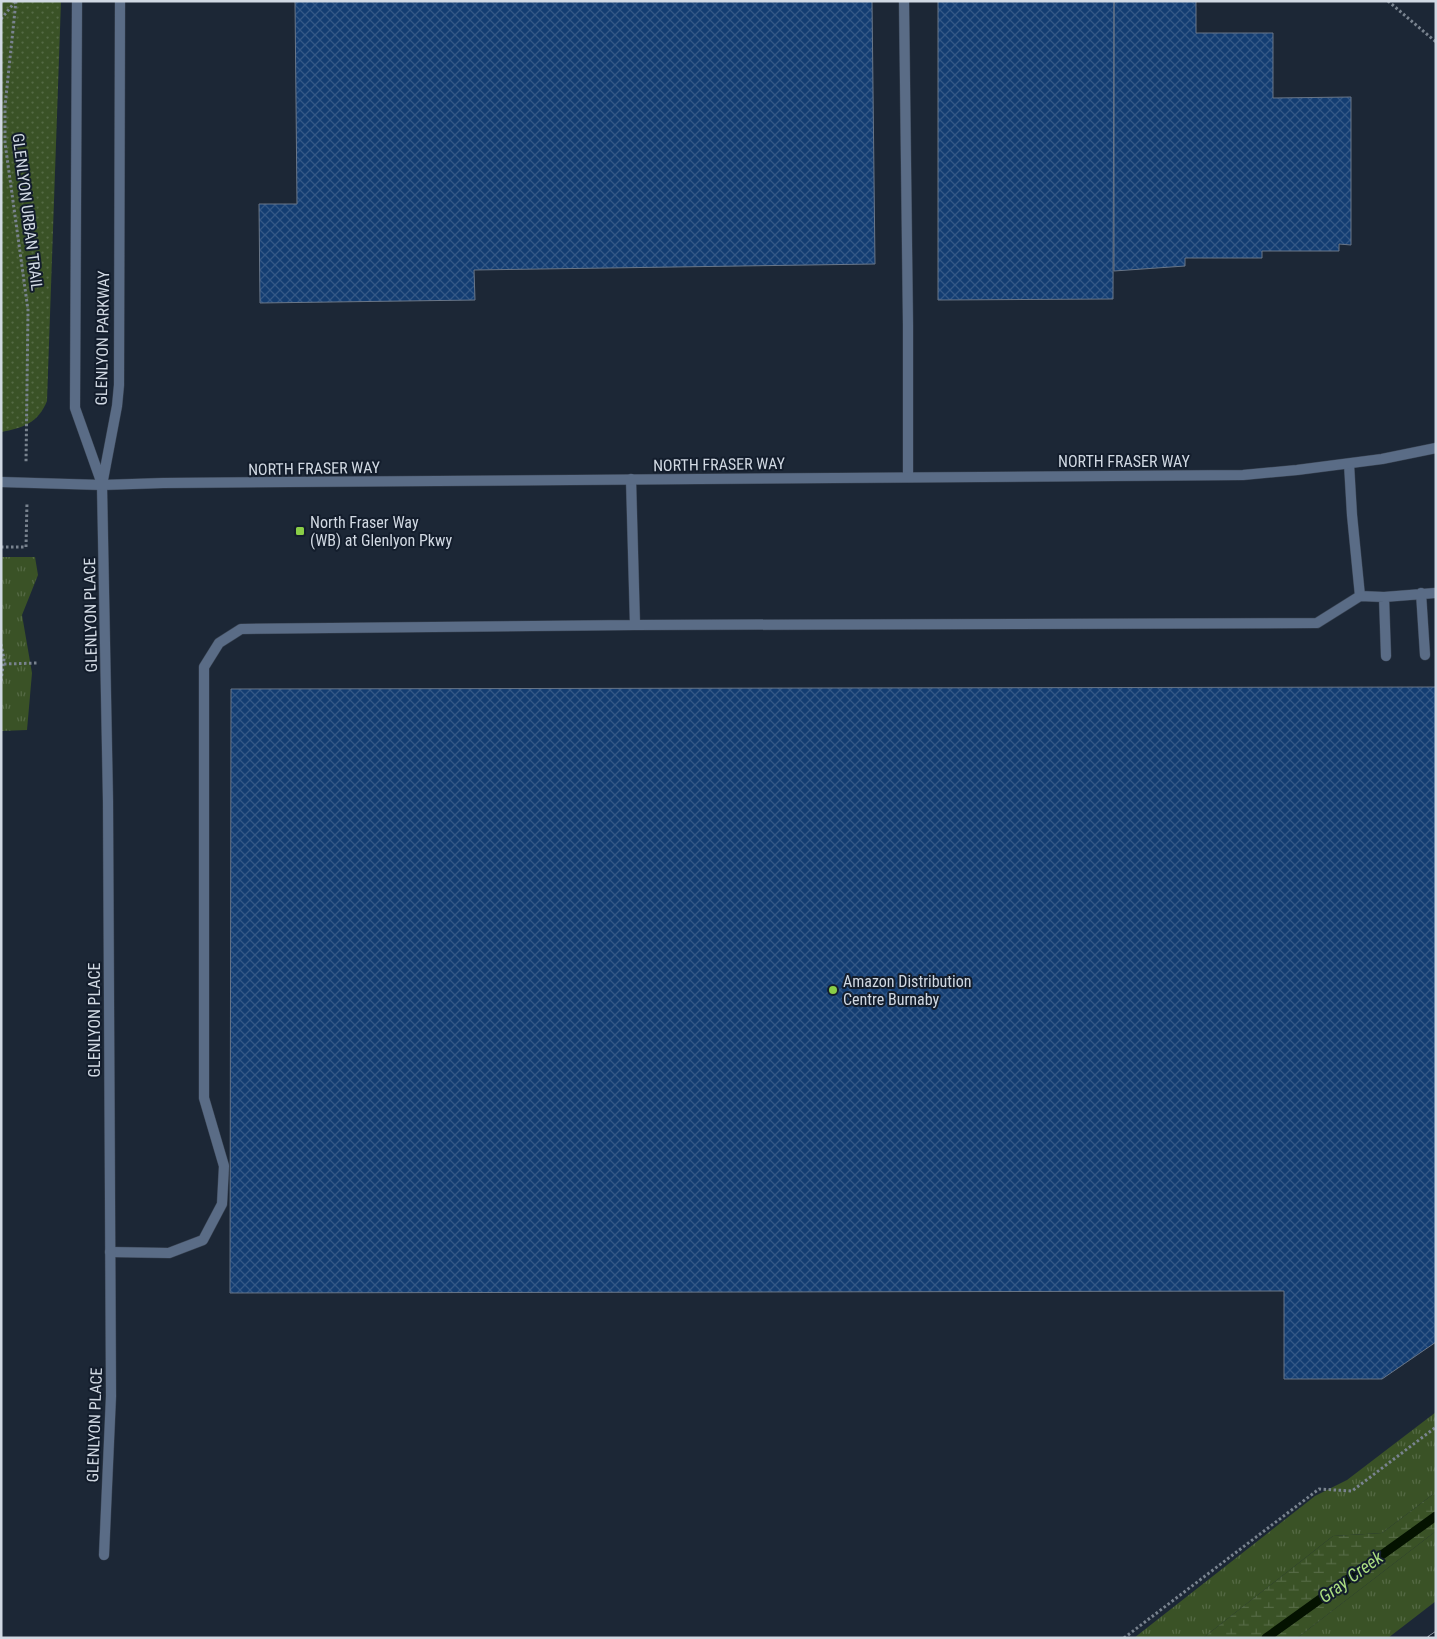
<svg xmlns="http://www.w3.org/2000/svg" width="1437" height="1639" font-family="'Roboto Condensed',sans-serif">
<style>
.grass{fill:url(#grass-tufts)}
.wetland{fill:url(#wetland-marsh)}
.park{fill:url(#park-dots)}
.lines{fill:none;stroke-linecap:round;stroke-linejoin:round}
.stream{stroke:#041200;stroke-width:9}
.building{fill:url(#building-cross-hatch);stroke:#697688}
.service-casing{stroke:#394352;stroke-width:11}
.minor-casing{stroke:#394352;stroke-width:11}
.tertiary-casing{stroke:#394352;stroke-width:11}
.path{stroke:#79838f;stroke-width:3;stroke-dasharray:2.5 2.5;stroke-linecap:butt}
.service{stroke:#5a6c86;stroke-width:10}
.minor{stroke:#5a6c86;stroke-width:10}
.tertiary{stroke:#5a6c86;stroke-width:10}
.rail-casing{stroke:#b1bac4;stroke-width:5.5}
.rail{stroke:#131d2c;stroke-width:4;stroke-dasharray:11;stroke-linecap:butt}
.poi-dot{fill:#8ace47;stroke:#131d2c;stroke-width:2}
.labels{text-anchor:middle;stroke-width:4;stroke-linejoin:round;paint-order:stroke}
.street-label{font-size:16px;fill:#d1d9e3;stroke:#131d2c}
.poi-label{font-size:16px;fill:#d1d9e3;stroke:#131d2c;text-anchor:start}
.water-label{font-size:18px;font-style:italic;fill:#aadc80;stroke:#131d2c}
</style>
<defs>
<pattern id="grass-tufts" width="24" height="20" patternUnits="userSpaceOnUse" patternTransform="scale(1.25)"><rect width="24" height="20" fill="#3a5226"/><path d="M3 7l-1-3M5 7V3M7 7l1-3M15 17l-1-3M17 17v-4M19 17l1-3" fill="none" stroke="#556a45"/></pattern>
<pattern id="wetland-marsh" width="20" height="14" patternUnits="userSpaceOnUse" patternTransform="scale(1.25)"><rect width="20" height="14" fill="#3a5226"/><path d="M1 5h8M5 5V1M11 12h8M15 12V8" fill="none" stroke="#556a45"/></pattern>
<pattern id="park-dots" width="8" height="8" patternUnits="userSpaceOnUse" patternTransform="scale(1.25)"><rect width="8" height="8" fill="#3a5226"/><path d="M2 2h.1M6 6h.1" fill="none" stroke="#556a45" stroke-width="1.8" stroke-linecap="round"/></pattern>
<pattern id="building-cross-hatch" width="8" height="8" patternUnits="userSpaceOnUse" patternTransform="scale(1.25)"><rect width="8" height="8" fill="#133d72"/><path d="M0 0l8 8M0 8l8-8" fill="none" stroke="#345886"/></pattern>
</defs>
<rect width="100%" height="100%" fill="#1c2736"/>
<path class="grass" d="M1,557H35L38,575L22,615L32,673L27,730L1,731Z
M1436,1412V1492L1382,1533L1333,1536L1203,1638H1134L1315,1496L1347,1480Z
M1436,1531V1601L1388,1638H1297Z"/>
<path class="wetland" d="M1436,1492V1531L1297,1638H1203L1333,1536L1382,1533Z"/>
<path class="park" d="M1,1H61L47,401C38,423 23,428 1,432Z"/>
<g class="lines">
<path class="stream" d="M1266,1638L1436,1516"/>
</g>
<path class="building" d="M295,1H872L875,264L474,270L475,300L260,303L259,204H297Z
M938,1H1114L1113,299L938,300Z
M1114,1H1196V33H1273V98L1351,97V245L1339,244V251H1262V258H1185V266L1114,271Z
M1436,687V1342L1382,1379H1284V1291L230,1293L231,689Z"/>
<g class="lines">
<defs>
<path id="service" d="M904,1L908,325V477
M631,479L635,625L1317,623L1360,596L1352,515L1349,464
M1421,593L1425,655
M1360,596L1384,597L1435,593
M1384,597L1386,656
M110,1252L169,1253L203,1240L222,1204L224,1166L204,1098V667L219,643L241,629L635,625"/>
<path id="minor" d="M77,1L75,408L102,484
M104,1555L111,1396L108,801L102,485L117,406L119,385L120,1"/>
<path id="tertiary" d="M1,482L102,485L163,483L1243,475L1297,470L1382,459L1436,448"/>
</defs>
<use href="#service" class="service-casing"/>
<use href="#minor" class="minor-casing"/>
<use href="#tertiary" class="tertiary-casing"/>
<path class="path" d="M16,1L5,106V143L28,310L26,463
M1388,1L1436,42
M1,19L15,2
M1,547H26L27,502
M1,644L4,659L1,681
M4,664L38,663
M1124,1638L1319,1489L1352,1491L1436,1427"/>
<use href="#service" class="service"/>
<use href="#minor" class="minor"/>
<use href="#tertiary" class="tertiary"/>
<defs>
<path id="rail" d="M1430,1638L1436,1634"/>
</defs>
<use href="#rail" class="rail-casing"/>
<use href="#rail" class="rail"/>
</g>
<g class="poi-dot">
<rect x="295" y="526" width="10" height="10" rx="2.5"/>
<circle cx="833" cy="990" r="5"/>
</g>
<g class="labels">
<g class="street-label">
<text transform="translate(28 212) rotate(83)" y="6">GLENLYON URBAN TRAIL</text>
<text transform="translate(102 338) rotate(-89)" y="6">GLENLYON PARKWAY</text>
<text x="1124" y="467">NORTH FRASER WAY</text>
<text transform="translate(719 464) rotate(-1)" y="6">NORTH FRASER WAY</text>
<text transform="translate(314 468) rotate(-1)" y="6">NORTH FRASER WAY</text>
<text transform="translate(90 615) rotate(-91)" y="6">GLENLYON PLACE</text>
<text transform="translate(94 1020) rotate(-90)" y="6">GLENLYON PLACE</text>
<text transform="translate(94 1425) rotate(-88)" y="6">GLENLYON PLACE</text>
</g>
<g class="poi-label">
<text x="310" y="528">North Fraser Way<tspan x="310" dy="18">(WB) at Glenlyon Pkwy</tspan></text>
<text x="843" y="987">Amazon Distribution<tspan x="843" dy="18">Centre Burnaby</tspan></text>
</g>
<g class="water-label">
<text transform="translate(1351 1577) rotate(-36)" y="6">Gray Creek</text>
</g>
</g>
<rect width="1437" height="1639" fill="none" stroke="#d1d9e3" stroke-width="5"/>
</svg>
